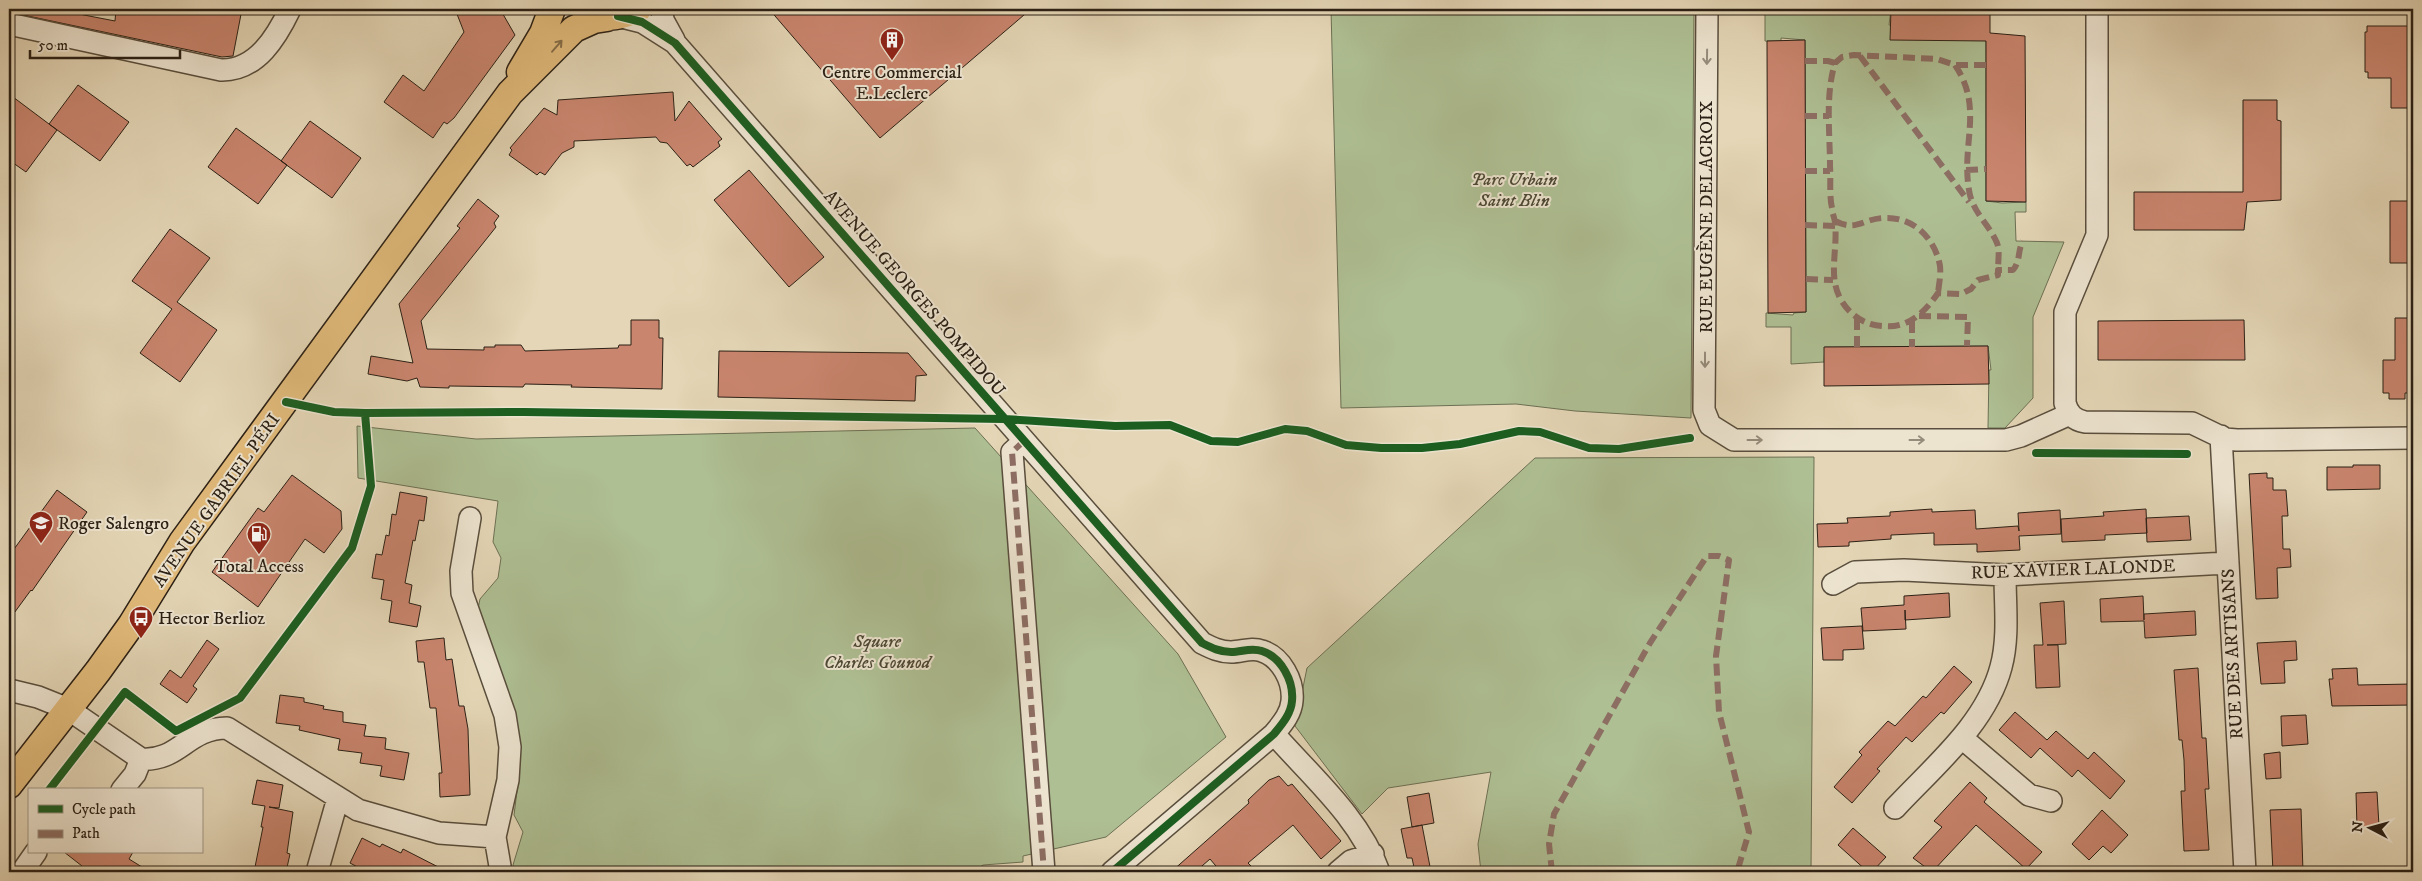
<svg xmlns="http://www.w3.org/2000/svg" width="2422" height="881" font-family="'IM FELL DW Pica',serif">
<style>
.green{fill:#aebf93;stroke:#6c7054}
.building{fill:#c9856e;stroke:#2b2015}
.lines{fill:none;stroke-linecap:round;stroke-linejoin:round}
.minor-casing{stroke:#594e3d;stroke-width:24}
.major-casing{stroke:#2b2015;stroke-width:29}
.minor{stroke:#ede4d0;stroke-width:21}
.major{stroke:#e2bb7b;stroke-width:26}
.quiet{stroke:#8d6e63;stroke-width:6;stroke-dasharray:12 6;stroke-linecap:butt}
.cycleway-casing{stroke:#ede4d0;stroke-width:11}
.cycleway{stroke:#1b5e20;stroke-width:8}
.oneway{stroke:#866e48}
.oneway2{stroke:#968c7c}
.labels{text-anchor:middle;stroke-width:4;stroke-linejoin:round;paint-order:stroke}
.poi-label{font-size:18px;fill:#2b2015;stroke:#ede4d0}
.park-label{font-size:18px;font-style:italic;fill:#4c4834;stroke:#ede4d0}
.street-label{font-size:18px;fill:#2b2015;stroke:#ede4d0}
</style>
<rect width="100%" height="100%" fill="#e4d6b6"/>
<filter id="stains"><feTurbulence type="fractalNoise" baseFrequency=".004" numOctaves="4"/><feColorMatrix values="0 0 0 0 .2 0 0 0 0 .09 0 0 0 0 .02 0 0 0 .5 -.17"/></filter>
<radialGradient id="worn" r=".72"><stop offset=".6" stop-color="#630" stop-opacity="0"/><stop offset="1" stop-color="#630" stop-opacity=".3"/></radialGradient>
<path class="green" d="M1331,9H1694L1691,418L1575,411L1516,404L1341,408Z
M1792,9H1891L1889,25L1986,37V201L2002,203L2026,202V212H2015L2016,241L2064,242L2033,317V398L2005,428H1988L1989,370H1991L1988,346L1825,347L1824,362L1791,364V327H1766V313L1793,315L1794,313L1806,312L1805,40L1781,38V41H1765V10Z
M357,426L476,439L975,428L1178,654L1226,737L1106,837L1023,856V862L983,865L973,872H515L513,865L523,832L514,815L517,791L515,732L503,677L477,614L480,599L498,578L501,558L493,542L498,501L358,478Z
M1814,457L1811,872H1481L1478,844L1491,772L1388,788L1362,814L1295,726L1307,668L1535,458Z"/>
<path class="building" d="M9,9H53L115,21L116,9H242L233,56L222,57L9,12Z
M455,9H500L515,35L454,118L447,124L444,122L433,138L384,102L403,75L424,91L464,32Z
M769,9H1031L880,138Z
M1891,9H1990V33L2025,36L2026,202L1986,201V41L1890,40Z
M2367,26H2413V108H2391V78H2368V72H2365V32H2367Z
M1805,40L1806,312L1768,313L1767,41Z
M78,85L129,122L100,161L49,124Z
M673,92L675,121L689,101L722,139L718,142L720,146L693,167L690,164L687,166L667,143L660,142L656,137L574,141V147L562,153L545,175L540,172L537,175L509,155L512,150L510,148L544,108L557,115L558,100Z
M9,94L57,130L26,172L9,160Z
M2243,100H2277V120L2281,121V200L2247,202L2244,230H2134V192H2243Z
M310,121L361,158L332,198L281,161Z
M236,128L287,165L258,204L208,167Z
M749,170L824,257L789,287L714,200Z
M478,199L499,216L494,223L496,227L421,321L427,349L484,350V347H495V345H521L525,351L618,348L619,345H631V320H659V338H663L662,389L571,387L572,385L525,384L523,387L449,386V388L420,387L417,378L407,381L368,374L371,356L413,363L399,304L460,228L457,226Z
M2390,201H2413V263H2390Z
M170,229L210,258L177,302L217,330L180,382L140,353L172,309L132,281Z
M2395,318H2413V393H2405V399H2389V393H2383V360H2395Z
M2244,320L2245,360H2098V321Z
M1988,346L1989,384L1824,386V347Z
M719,351L908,353L927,375L916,376L915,401L718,397Z
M2353,465H2380V489L2327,490V467H2353Z
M2267,473V478H2273V490H2286L2288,516H2282L2283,549H2290L2291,567L2277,568L2278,598L2256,599L2249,474Z
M292,475L341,511L342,529L324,553L305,539L258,607L212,572L258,508L264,512Z
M57,490L87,512L32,591L31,590L9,620V556Z
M400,492L427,497L424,521L419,520L415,541L413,540L405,583L412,585L409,603L421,606L417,627L389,622L392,601L381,599L384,580L372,578L376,554L382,555L386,535L389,536L392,514L396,515Z
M1932,509V512L1975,510L1976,529L2018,526L2019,531L2018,513L2060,510L2061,534L2019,536L2020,550L1977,552V544L1934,545V533L1891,535V539L1849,542V546L1818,547L1817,524L1848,523L1847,518L1890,516V512Z
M2146,509L2147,533L2105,535V540L2062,542L2061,519L2104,516L2103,512Z
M2189,516L2191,540L2147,542L2146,518Z
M1949,593L1950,617L1905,620V610L1906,629L1863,631L1861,608L1904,605V596Z
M2143,596L2144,620V614L2195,611L2196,635L2145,638L2144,621L2101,622L2100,599Z
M2064,601L2066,644L2047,645H2058L2060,687L2036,688L2034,645H2043L2040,603Z
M1862,626L1864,649L1843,650V660H1823L1821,628Z
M444,638L446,660L452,659L459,706H464L468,729L470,795L440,797L439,773H442L436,708H430L424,662H418L416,641Z
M207,640L219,649L193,686L197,689L187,703L160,684L170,670L181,678Z
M2296,641L2297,660L2284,661L2285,683L2261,684L2257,643Z
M1954,666L1972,682L1944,714L1941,712L1912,742L1906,737L1877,769L1880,771L1852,803L1834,787L1862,755L1859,752L1888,721L1895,726L1923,696L1926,698Z
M2198,668L2202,738H2206L2209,789H2205L2209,850L2184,851L2181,791H2185L2184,760L2182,740H2179L2174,670Z
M2357,668L2358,685L2413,684V705L2332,706L2329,679H2333L2332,669Z
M280,695L304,698V702L324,706L323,709L343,712V722L366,725L364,736L386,738L385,749L409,753L404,780L380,776L382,766L360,763L362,753L338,750L340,739L299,730L300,726L276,723Z
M2015,712L2047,740L2056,731L2088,759L2094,752L2125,781L2110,799L2078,770L2072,777L2040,748L2031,758L1999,730Z
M2306,715L2308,744L2282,746L2281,716Z
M2280,752L2281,778L2266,779L2264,754Z
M1279,776L1288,786L1292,784L1341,841L1321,859L1293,825L1248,863L1257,872H1221L1210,859L1195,872H1171L1249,803L1248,800L1269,780Z
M257,780L283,785L279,808L269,807L293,812L287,853L290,854L286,872H254L263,827H261L265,806L252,804Z
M1970,782L1987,798L1984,802L2042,852L2026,869L1976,825L1932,872L1913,858L1942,827L1934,821Z
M2377,792L2379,826L2357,827L2356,793Z
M1429,793L1434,823L1412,827L1407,797Z
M2301,809L2303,872H2273L2270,810Z
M2102,810L2128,835L2111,853L2103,846L2089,860L2072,844Z
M1422,825L1431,872H1415L1412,858H1407L1401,829Z
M1853,828L1886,857L1872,872H1868L1838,845Z
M362,838L380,847L382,844L401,853L403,849L448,872H367L350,863Z
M64,852H133L129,859L150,872H77L82,866Z"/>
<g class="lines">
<defs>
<path id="minor" d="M662,9L663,20L674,40
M1707,9L1704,410L1710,425L1734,440H2006L2021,436L2070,414
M2097,9V235L2065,312V403C2068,414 2074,420 2085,422L2192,423L2225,439L2237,440L2413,438
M618,16L642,22L675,43C852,242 1025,444 1202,643C1212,648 1220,652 1231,652C1242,652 1251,647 1262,651C1281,657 1294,681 1292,701C1291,714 1282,724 1274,734L1112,872
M9,24L221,70C257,71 277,36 290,9
M2221,436L2245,872
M1024,441L1012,452L1044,872
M470,518L461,571L462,593L505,715L510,747L508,780L495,837L501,872
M1833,584L1855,572L1904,570L2005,575L2227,563
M9,690L38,697L68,709L141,759C179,762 187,728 227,728L358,810L439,833L495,837
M1274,734C1312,777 1360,818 1379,872
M1962,738L2029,795L2051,801
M122,790L135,774L141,759
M1895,808C1934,766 1986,724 2001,667C2009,638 2005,605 2005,575
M22,872L36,852
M317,872L338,798
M1338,872L1351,861L1373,854"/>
<path id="major" d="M591,16C609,18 621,17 638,9
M520,72L543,33L552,9
M9,785L98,671L131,625L182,542L510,93L574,29L594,20L607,18"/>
</defs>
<use href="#minor" class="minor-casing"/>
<use href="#major" class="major-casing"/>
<use href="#minor" class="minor"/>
<use href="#major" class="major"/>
<path class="quiet" d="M1860,56L1969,202
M1805,61H1828L1835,63
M1955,65C1984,108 1961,143 1969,190C1972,212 1989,224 1997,243C2000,251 1998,261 1998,270
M1986,65H1955L1937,59L1854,55L1842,57L1835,63C1825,96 1830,133 1830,166C1831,180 1829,195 1832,208C1832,214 1835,218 1835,223C1838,249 1828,275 1840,298C1849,315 1864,325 1883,326C1908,329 1925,312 1938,293L1961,294L1971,289L1978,280L1998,275V270H2013C2021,260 2017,252 2023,241
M1805,116H1829
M1966,170L1986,169
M1805,171H1830
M1835,221C1857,232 1862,219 1883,218C1913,216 1935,238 1940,266C1941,275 1939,284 1938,293
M1805,225L1835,226
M1806,279L1833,280
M1919,316L1968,317L1967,346
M1857,318V347
M1912,321V347
M1024,441L1012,452L1044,872
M1552,872L1549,844L1554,814L1650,643L1707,556H1719L1729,560L1716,656L1719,712L1749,832L1737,872"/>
<defs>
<path id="cycleway" d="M618,16L642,22L675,43C852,242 1025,444 1202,643C1212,648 1220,652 1231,652C1242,652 1251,647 1262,651C1281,657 1294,681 1292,701C1291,714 1282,724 1274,734L1112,872
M286,402L334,412L365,413L524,412L1004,419L1115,426L1170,425L1211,441L1238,442L1285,429L1307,431L1346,445L1381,448H1422L1460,444L1519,431L1540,432L1589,448L1619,449L1690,438
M2036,453L2187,454
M49,790L125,692L176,731L240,698L352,548L371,486L365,413"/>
</defs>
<use href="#cycleway" class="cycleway-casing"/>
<use href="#cycleway" class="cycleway"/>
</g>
<defs><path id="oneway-shaft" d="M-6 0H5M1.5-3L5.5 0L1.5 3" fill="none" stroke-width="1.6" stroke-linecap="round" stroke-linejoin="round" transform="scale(1.25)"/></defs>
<use class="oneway" href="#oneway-shaft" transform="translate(557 46) rotate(-49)"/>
<g class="oneway2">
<use href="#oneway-shaft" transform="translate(1707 57) rotate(91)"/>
<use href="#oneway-shaft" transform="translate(1705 360) rotate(90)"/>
<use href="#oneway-shaft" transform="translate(1755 440)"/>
<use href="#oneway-shaft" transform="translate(1917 440)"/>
</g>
<defs>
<symbol id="building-pin" viewBox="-11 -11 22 30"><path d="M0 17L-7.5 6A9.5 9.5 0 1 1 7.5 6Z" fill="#8f2418" stroke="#ede4d0"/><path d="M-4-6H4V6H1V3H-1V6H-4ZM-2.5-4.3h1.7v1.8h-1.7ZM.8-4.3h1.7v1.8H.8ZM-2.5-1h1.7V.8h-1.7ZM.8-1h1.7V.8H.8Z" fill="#fff"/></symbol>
<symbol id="school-pin" viewBox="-11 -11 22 30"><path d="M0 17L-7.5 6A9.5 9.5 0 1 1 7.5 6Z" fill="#8f2418" stroke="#ede4d0"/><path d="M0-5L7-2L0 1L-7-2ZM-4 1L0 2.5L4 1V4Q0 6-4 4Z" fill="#fff"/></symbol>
<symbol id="fuel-pin" viewBox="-11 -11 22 30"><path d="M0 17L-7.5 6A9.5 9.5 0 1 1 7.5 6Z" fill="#8f2418" stroke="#ede4d0"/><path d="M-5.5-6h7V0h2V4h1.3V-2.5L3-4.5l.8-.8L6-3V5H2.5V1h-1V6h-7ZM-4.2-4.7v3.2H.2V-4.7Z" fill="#fff"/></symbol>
<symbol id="bus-pin" viewBox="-11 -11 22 30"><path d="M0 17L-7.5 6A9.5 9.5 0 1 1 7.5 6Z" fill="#8f2418" stroke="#ede4d0"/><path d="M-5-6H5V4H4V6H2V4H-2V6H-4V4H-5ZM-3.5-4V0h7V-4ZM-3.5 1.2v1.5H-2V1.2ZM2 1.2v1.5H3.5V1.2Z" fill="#fff"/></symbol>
</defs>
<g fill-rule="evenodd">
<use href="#building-pin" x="878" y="26" width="28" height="38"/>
<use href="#school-pin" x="27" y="509" width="28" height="38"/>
<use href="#fuel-pin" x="245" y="520" width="28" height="38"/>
<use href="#bus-pin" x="127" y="604" width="28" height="38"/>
</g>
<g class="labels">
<g class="poi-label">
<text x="892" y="78">Centre Commercial<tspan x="892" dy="21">E.Leclerc</tspan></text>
<text x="58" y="529" text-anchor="start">Roger Salengro</text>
<text x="259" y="572">Total Access</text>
<text x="158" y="624" text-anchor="start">Hector Berlioz</text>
</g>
<g class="park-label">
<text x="1514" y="185">Parc Urbain<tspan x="1514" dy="21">Saint Blin</tspan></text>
<text x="877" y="647">Square<tspan x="877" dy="21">Charles Gounod</tspan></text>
</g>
<g class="street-label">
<text transform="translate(1706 217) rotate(-90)" y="6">RUE EUGÈNE DELACROIX</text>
<text transform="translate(915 293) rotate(49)" y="6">AVENUE GEORGES POMPIDOU</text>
<text transform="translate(216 500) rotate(-55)" y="6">AVENUE GABRIEL PÉRI</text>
<text transform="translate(2073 569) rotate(-2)" y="6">RUE XAVIER LALONDE</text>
<text transform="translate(2232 654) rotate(-93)" y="6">RUE DES ARTISANS</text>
</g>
</g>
<rect width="2422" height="881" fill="none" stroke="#e4d6b6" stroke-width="30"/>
<rect x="10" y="10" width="2402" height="861" fill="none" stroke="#2b2015" stroke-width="2.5"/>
<rect x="15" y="15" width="2392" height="851" fill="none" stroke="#2b2015"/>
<rect x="28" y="788" width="175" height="65" fill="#ede4d0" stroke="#9f9685"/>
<rect x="38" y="805" width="25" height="8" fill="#1b5e20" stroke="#9f9685"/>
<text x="72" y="814" font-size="15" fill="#2b2015">Cycle path</text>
<rect x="38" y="830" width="25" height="8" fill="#8d6e63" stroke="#9f9685"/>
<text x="72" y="838" font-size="15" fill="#2b2015">Path</text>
<g transform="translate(2370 828) rotate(276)" stroke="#ede4d0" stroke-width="4" paint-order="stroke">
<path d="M0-4L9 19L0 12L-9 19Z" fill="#2b2015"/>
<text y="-8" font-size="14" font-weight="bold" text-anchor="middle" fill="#2b2015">N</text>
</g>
<path d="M30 50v8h150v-8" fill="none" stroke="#2b2015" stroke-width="2.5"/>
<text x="38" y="50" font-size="15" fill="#2b2015" stroke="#ede4d0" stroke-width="4" paint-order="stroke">50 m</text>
<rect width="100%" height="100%" filter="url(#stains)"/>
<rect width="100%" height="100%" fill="url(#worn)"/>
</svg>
